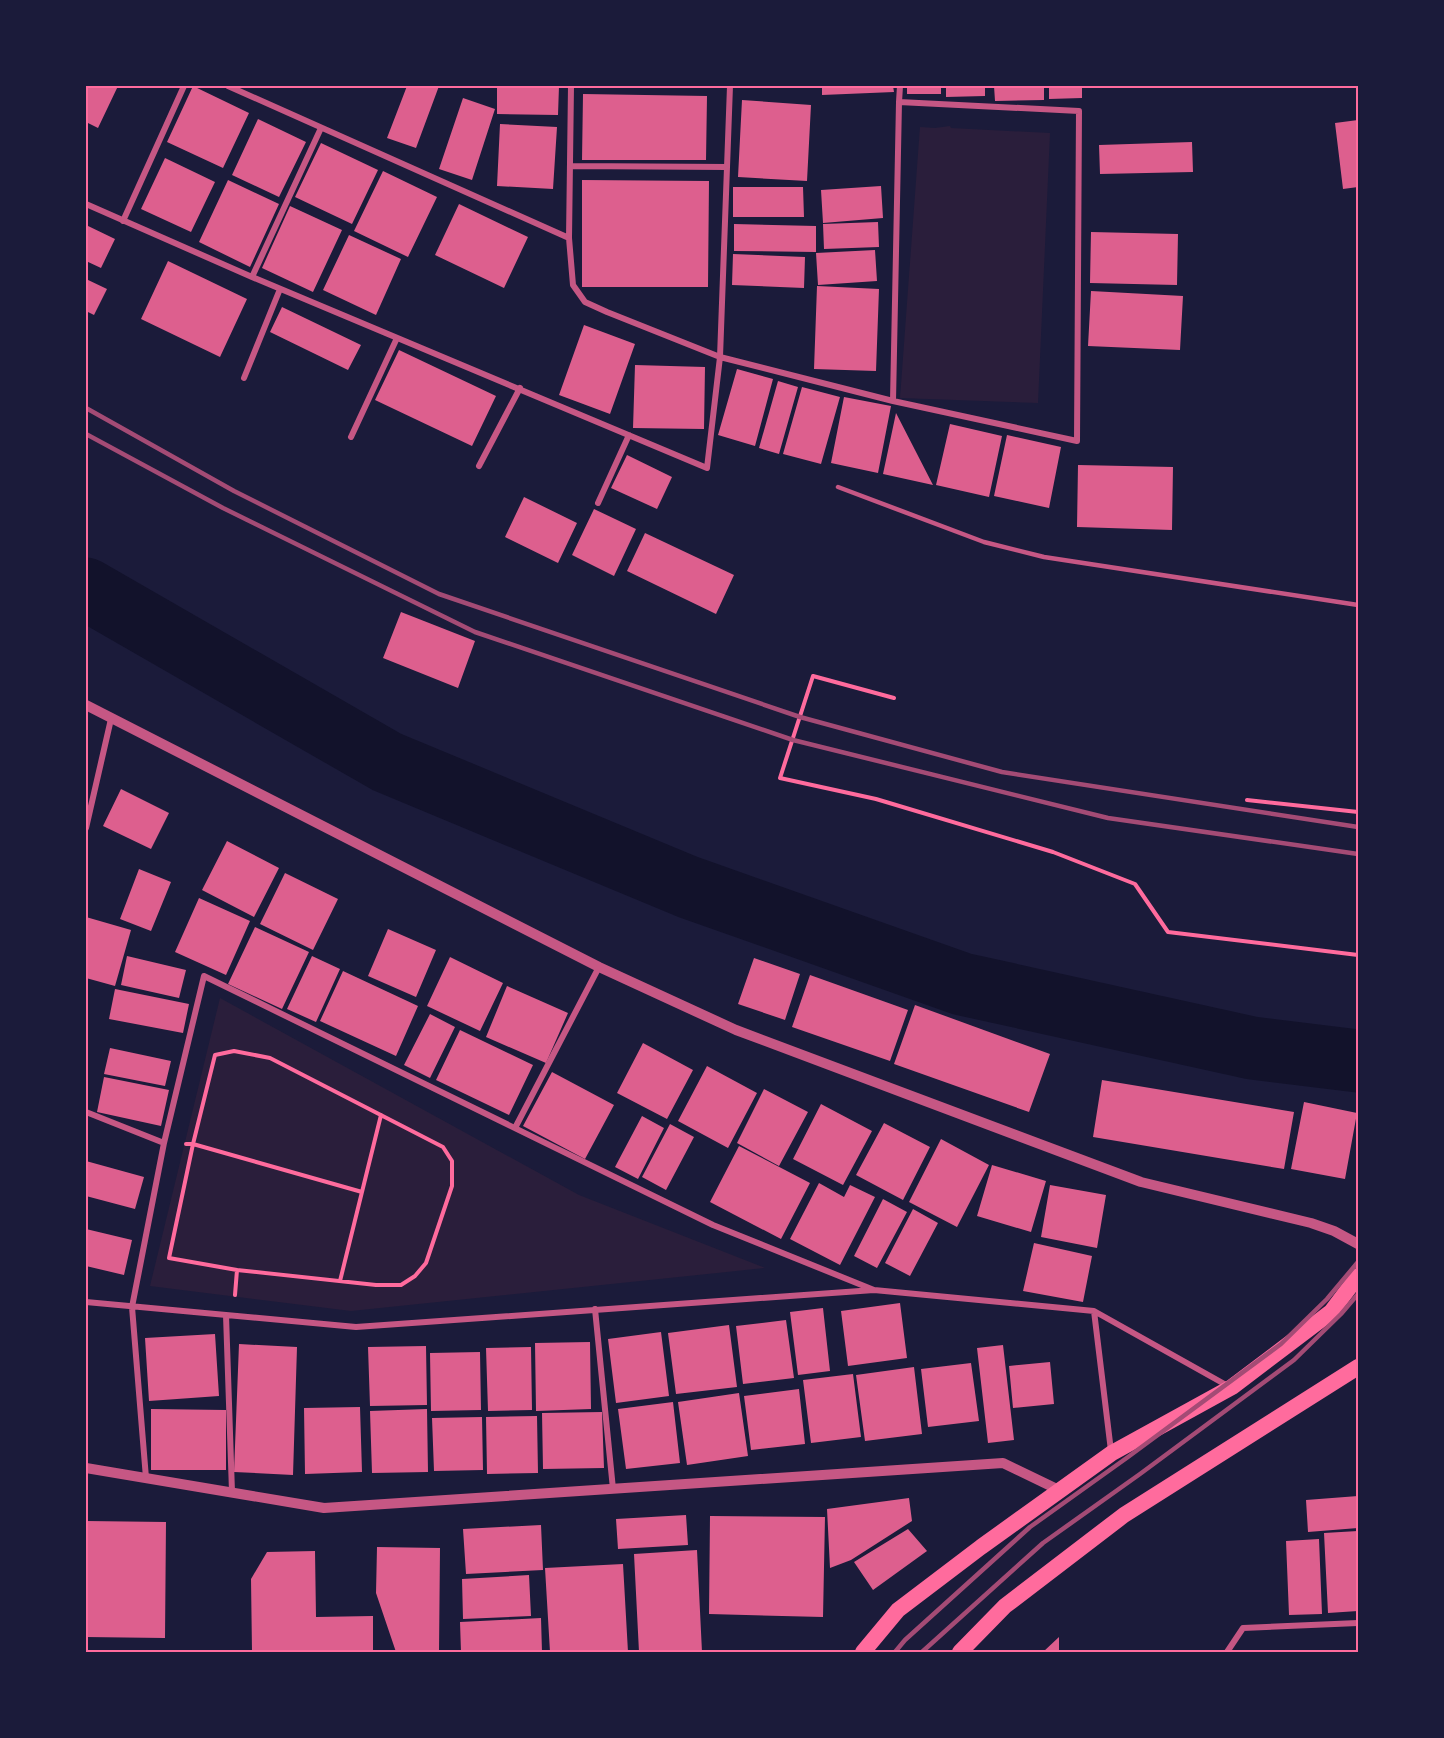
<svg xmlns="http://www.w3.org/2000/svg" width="1444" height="1738" font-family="'Roboto Condensed',sans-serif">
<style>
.green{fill:#2a1e3b}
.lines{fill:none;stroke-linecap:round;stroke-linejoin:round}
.river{stroke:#12122b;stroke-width:63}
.building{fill:#dd5f8e}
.path{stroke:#ff6b9d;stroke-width:4}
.service{stroke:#c65784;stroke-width:4.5}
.minor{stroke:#c65784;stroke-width:6}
.tertiary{stroke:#c65784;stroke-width:10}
.trunk{stroke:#ff6b9d;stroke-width:16}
.rail{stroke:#a44b75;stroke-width:4.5}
.neatline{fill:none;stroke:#ff6b9d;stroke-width:2}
</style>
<rect width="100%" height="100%" fill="#1b1b3a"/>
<path class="green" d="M950,126L951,128L1050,133L1038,403L900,398L920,127L935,128Z
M220,998L579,1195L765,1268L351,1311L150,1286Z"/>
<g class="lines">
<path class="river" d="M86,589L387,762L688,887L962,984L1252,1048L1358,1061"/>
</g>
<path class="building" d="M86,86H118L98,128L86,122Z
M193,86L249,113L223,168L167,142Z
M407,86H439L416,148L387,138Z
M497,86H559L558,115L497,114Z
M822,86H893L894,92L822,95Z
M907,86H941V94H907Z
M946,86H985V96L946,97Z
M994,86H1044V100L995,101Z
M1049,86H1082V98L1049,99Z
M583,94L707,96L706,160H582Z
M463,98L495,109L472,180L439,169Z
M742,100L811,105L807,181L738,177Z
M258,119L306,142L279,197L232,175Z
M1358,120V187L1343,189L1335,123Z
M500,124L557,127L553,189L497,186Z
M1192,142L1193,172L1100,174L1099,145Z
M321,143L378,170L352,224L295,197Z
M165,158L215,182L191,232L141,209Z
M383,171L437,197L408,257L354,231Z
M228,180L279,204L250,267L199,242Z
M582,180L709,181L708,287H582Z
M881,186L883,218L823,223L821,190Z
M733,187H803L804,217H733Z
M459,204L528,237L504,288L435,255Z
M290,206L342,230L313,292L262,268Z
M878,222L879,247L824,249L823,224Z
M734,224L816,226V252L734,251Z
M86,225L115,239L101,268L86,261Z
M1091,232L1178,234L1177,285L1090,283Z
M349,235L401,259L376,315L323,290Z
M875,250L877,281L818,285L816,253Z
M733,254L805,257L804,288L732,285Z
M168,261L247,299L220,357L141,319Z
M86,279L107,289L94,315L86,311Z
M817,286L879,289L876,371L814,369Z
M1091,291L1183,296L1180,350L1088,346Z
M282,307L361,345L348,370L270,332Z
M584,325L635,344L610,414L559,395Z
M399,350L496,396L472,446L375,400Z
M635,365L705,367L704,429L633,428Z
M737,369L773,379L755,446L718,435Z
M778,381L798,387L779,454L759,448Z
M802,387L840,397L821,464L783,454Z
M844,397L891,406L878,473L831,463Z
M896,413L933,485L883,474Z
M950,424L1002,436L989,497L936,485Z
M1007,435L1061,447L1049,508L994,496Z
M627,455L672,477L657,509L611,488Z
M1078,465L1173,467L1172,530L1077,527Z
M524,497L577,523L558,563L505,537Z
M594,509L636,529L614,576L572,555Z
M645,533L734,575L716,614L627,571Z
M401,612L475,641L458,688L383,658Z
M121,789L169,813L151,849L103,826Z
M227,841L279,868L254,917L202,890Z
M139,869L171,882L151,931L120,919Z
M285,873L338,899L313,950L260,924Z
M199,898L250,921L226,975L175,952Z
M86,917L131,930L115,986L86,978Z
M255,927L309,952L282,1009L228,984Z
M388,929L436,950L416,997L368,976Z
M127,956L186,970L179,998L121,985Z
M312,956L340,969L316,1022L287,1009Z
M450,957L503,983L480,1031L427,1006Z
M754,958L800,974L785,1020L738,1004Z
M343,971L418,1006L396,1056L320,1021Z
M810,975L908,1010L890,1061L792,1027Z
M507,986L568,1013L546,1063L486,1037Z
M115,989L189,1004L183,1033L109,1019Z
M915,1005L1050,1054L1029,1112L894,1064Z
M430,1014L455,1027L430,1078L404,1065Z
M460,1030L533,1065L509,1115L436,1080Z
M643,1043L693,1070L667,1119L617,1093Z
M110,1048L171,1061L165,1086L104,1074Z
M707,1066L757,1093L728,1148L678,1121Z
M552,1072L614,1105L585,1159L523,1126Z
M104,1077L169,1090L161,1126L97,1112Z
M1102,1080L1294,1112L1284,1169L1093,1137Z
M764,1089L808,1112L779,1166L737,1143Z
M1304,1102L1357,1113L1345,1179L1291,1169Z
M821,1104L872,1131L843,1185L793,1159Z
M642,1116L664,1128L638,1179L615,1167Z
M884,1123L930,1147L903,1200L856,1175Z
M670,1124L694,1137L666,1190L642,1177Z
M941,1139L989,1165L957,1227L909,1202Z
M739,1146L810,1183L781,1239L710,1202Z
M86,1161L144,1177L135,1209L86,1196Z
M992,1165L1046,1181L1031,1232L977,1216Z
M819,1183L844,1197L850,1185L875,1197L840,1265L790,1239Z
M1050,1185L1106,1195L1097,1248L1041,1237Z
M883,1199L907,1212L877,1268L854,1256Z
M913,1209L938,1223L910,1276L885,1263Z
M86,1229L132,1240L124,1275L86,1266Z
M1034,1243L1092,1256L1083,1302L1023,1291Z
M900,1303L907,1358L848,1366L841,1311Z
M823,1308L830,1371L798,1375L790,1312Z
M786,1320L794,1378L743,1384L736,1326Z
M729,1325L737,1387L676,1394L668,1333Z
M661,1332L669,1396L616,1403L608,1339Z
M215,1334L219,1396L149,1401L145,1338Z
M590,1342L591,1409L536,1411L535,1343Z
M239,1344L297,1347L293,1475L234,1472Z
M1003,1345L1014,1440L988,1443L977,1348Z
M426,1346L427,1405L370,1406L368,1347Z
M531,1347L532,1410L488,1411L486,1348Z
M480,1352L481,1410L431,1411L430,1353Z
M1050,1362L1054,1404L1013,1408L1009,1366Z
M971,1363L979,1421L928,1427L921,1369Z
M914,1367L922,1434L865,1441L856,1375Z
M853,1374L861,1437L811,1443L803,1380Z
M799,1389L805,1444L751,1450L744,1396Z
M739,1393L748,1456L687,1465L678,1402Z
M673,1402L680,1463L626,1469L618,1409Z
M360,1407L362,1472L305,1474L304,1408Z
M151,1409L226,1410V1470H151Z
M427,1409L428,1472L372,1473L370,1411Z
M602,1412L604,1468L543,1469L542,1413Z
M537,1416L538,1473L487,1474L486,1417Z
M482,1417L483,1470L434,1471L432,1418Z
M1358,1496V1528L1308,1532L1306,1500Z
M909,1498L912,1521L851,1560L830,1568L827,1509Z
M686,1515L688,1545L618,1549L616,1519Z
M710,1516L825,1517L823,1617L709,1614Z
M86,1521L166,1522L165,1638L86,1637Z
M541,1525L543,1570L466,1574L463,1529Z
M908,1529L927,1551L873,1590L854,1562Z
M1358,1531V1611L1328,1613L1324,1533Z
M1319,1539L1322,1614L1289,1615L1286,1541Z
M377,1547L440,1548L439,1652H396L376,1593Z
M697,1550L702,1652H639L634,1554Z
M315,1551L316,1617L373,1616V1652H252L251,1579L267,1552Z
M623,1564L628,1652H550L545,1568Z
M529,1575L531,1616L463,1619L462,1579Z
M541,1618L542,1652H461L460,1622Z
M1059,1637V1652H1043Z"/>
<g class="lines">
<path class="path" d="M894,698L813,676L780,778L876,799L1053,852L1135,884L1168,932L1358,955
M1247,800L1358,812
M186,1144H193L215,1055L234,1051L270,1058L443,1147L452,1161V1186L426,1263L415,1276L401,1285H376L237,1270L235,1295
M237,1270L169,1258L193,1144L362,1192
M340,1281L381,1115"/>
<path class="service" d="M838,487L984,542L1044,557L1358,605"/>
<path class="minor" d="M228,86L569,238L571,86
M899,102L1079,111L1077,441L893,401L899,102L900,86
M570,166L727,167
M86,204L252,277L707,468L720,357L730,86
M123,221L184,86
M569,238L573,285L585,302L607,312L720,357L893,401
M252,277L321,128
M244,378L280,289
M351,437L397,338
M479,466L520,388
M598,503L629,435
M86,828L111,719
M86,1112L164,1143
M515,1128L599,967
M86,1302L356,1327L874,1290L1094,1311L1228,1386
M595,1309L613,1489
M1094,1311L1111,1451
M226,1315L232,1492
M146,1478L132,1307L164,1143L204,976L713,1225L874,1290
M1227,1652L1243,1628L1358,1623"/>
<path class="tertiary" d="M86,705L599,967L736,1030L1141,1182L1311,1223L1334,1231L1358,1244
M86,1468L324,1508L1003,1463L1059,1490"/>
<path class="trunk" d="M863,1652L898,1610L981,1547L1112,1453L1232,1387L1331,1312L1358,1276
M960,1652L1005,1606L1124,1515L1358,1367"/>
<path class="rail" d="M86,408L234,491L439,594L800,717L1002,772L1358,827
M86,434L223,508L475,632L793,740L1108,818L1358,854
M895,1652L905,1640L1030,1527L1128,1457L1281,1344L1327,1299L1358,1262
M922,1652L1043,1543L1140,1474L1294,1360L1341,1314L1358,1294"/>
</g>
<rect width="1444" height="1738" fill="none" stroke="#1b1b3a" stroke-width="174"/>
<rect x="87" y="87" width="1270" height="1564" class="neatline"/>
</svg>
